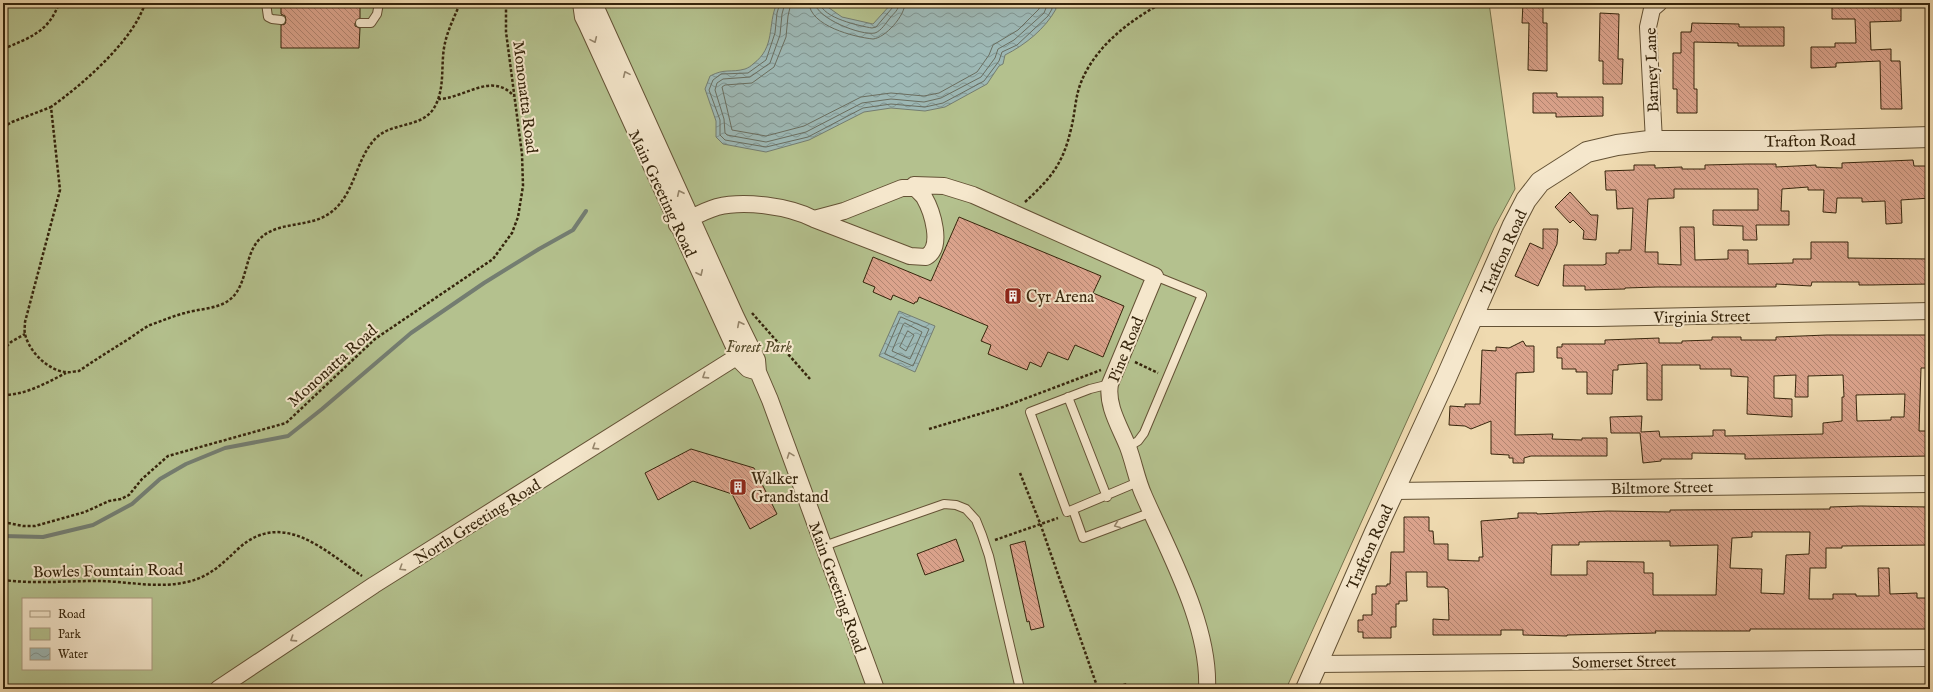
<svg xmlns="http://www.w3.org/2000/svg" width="1933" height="692" font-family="'IM FELL English',serif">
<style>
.park{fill:#b4c18e;stroke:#75734d;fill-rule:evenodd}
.water{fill:url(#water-waves);stroke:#747d71}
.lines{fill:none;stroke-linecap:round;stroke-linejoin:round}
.shore{stroke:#6a6e60;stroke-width:1}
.stream{stroke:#747d71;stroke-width:4}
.building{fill:url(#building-back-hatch);stroke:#36250c;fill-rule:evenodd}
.service-casing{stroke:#645235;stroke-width:10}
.minor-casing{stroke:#645235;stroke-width:18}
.tertiary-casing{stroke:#645235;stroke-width:22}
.path{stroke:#36250c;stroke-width:2.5;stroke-dasharray:3 2;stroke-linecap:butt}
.service{stroke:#f5e7cc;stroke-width:8}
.minor{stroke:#f5e7cc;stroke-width:16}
.tertiary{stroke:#f5e7cc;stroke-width:20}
.oneway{stroke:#96866c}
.labels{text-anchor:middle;stroke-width:4;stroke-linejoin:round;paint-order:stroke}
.street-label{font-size:16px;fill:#36250c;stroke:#f5e7cc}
.poi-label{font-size:16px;fill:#36250c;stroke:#f5e7cc;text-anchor:start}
.park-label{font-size:16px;font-style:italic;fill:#564c2c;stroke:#f5e7cc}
</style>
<defs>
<pattern id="water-waves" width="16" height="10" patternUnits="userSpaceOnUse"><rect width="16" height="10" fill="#9db8b5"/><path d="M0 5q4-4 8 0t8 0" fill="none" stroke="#819592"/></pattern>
<pattern id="building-back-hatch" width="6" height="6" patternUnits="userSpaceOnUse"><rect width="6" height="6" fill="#dba38c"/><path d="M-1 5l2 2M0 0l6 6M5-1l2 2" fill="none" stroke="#b28571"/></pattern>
</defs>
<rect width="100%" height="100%" fill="#efdab0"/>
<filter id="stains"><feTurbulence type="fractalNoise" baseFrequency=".005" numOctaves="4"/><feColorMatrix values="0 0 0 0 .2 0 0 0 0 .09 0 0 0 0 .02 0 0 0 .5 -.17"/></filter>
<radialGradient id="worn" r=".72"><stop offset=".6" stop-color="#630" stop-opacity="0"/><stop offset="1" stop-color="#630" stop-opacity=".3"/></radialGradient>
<path class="park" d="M3,3H1489L1515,189L1494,228L1286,689H3ZM23,599H151V669H23Z"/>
<path class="water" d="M777,3H822L842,17L873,24L892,3H1054L1056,9C1045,29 1025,45 1005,55L1003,64L999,66L987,84L945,107L925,111L891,108L864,112L809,140L766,152L723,144L716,137V121L705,89L710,76C725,68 731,73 745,69C748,68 751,66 753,64C776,47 767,25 777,3Z
M899,311L935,326L915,372L879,356Z"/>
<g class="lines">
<path class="shore" d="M780,3L777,13L775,33L766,60L748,73L721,74L713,80L709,90L720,120V135L725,140L766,147L808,137L863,108L891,104L925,107L943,103L984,81L999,61L1002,52L1017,45L1048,16L1052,9L1051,3
M785,3L782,14L780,35L770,63L750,77L723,79L717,83L715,90L724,119L725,133L727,135L766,142L806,132L862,103L891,99L924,102L941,98L981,77L995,58L998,49L1014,40L1044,13L1046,8V3
M791,3L788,16L786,37L774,67L752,83L725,85L722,87L732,130L766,136L804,126L861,97L891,93L924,96L939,93L977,72L989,55L993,45L1018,30L1039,9L1040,3
M809,3C810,26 854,37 873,39C885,38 905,16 905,3
M815,3C816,18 861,36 875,33C881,31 886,23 890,18C894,13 899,10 899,3
M820,3C822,18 860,26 872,28L876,27L893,7L894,3
M901,317L929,329L913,366L885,354Z
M905,323L922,332L910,359L892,351L903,325Z
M908,331L914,335L906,351L900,347Z"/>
<path class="stream" d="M3,536L43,537L93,525L132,504L160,479L186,464L225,448L288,436L322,409L411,333L484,283L539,249L573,230L586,211"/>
</g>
<path class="building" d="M281,3H360V18L355,23V26L360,28L359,48H281V25L285,24L286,20L285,16L281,14Z
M1523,3H1543V23H1547V71L1528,70L1529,23H1522Z
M1832,3H1901V21L1870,22L1871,50L1891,49V61H1900L1902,109H1881L1880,61L1836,63V67L1811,68V47H1835V43H1856L1855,19H1832Z
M1600,13L1619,14L1618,59H1623L1622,84H1603V61H1599Z
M1692,23L1739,24V27H1784V46H1738V43L1694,42V89H1697V113H1677V89H1673V53H1681V32H1691Z
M1533,93H1557V97H1603V116L1556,117V113H1533Z
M1913,160L1914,166H1930V198L1901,200L1902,223L1886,224L1885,201L1862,202V198H1837L1836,213L1823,212L1824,190H1808V187L1782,189L1781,211H1789V225H1756L1757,240H1743V226L1713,225V210H1758V189H1674V198L1648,199L1645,252H1658V264L1681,265L1680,227H1694L1695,260L1728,259V250H1748V264L1793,263V259H1811V242H1848V258L1930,259V284L1872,285H1859V282H1812L1811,286L1776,284V287H1657L1625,288V289L1585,290V286H1563L1564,265H1603L1606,264V253H1619V250H1631L1633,208L1617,209L1616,190H1606L1605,171L1634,170V165H1655V168L1682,167V169H1705V165L1747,164H1776V167L1816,165V167L1842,168V163Z
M1570,192L1591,215H1598L1596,240L1583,239L1584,231L1573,220L1570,223L1555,207Z
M959,217L1101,276L1093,293L1124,306L1103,357L1075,345L1068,360L1048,352L1041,367L1030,362L1027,370L988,354L991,345L981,341L988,326L919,297L917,302H915L914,304L893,295L891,300L873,292L875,287L863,282L873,257L931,281Z
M1543,229H1558L1557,244L1538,286L1515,276L1530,243L1543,249Z
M1827,335H1930V368H1921L1919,431H1930V456L1745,459V454L1692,453V459H1661V461L1643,463L1640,433H1611L1610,417L1642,416L1641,432L1659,431L1660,437L1713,436V430H1725V436L1823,434V423L1842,421V397H1844L1843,375L1808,376V397H1795L1796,375L1774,376V398L1792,399V417L1747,414L1748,377L1731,376V369H1700V365H1662V400H1647V363L1618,365V370H1613L1612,394H1587V372H1576V369H1562V358H1557V347H1562V344H1605V340L1659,338V343H1682V341L1712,340V337H1741V340H1776V337ZM1905,394L1904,417H1891V420L1857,421L1856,395Z
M1523,341L1526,346H1534V372L1516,373L1515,435L1553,434L1552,439L1582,440V438H1607V456H1531L1524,458V463H1513V458H1509V455L1491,454V421L1471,429L1465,426L1449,425L1450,406L1465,407V404H1480L1482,350L1496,351V347L1509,348Z
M691,449L754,468L777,514L750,529L732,494L693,481L658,500L645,473Z
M1861,506L1930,507V545L1842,546V548H1826V568H1810L1809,599H1833V594H1856V596H1879L1878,568H1889L1890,594L1917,593V598H1930V629H1750V631H1655L1656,633L1567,635V636L1523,635V630H1501V635H1433V619L1449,620L1448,589L1445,588V587H1427V572H1406L1407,601H1399V604H1396V627H1391V638H1363V632H1358V620H1363V615H1372V594H1376V586H1387V584H1390L1391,552H1404V517H1429V531H1433L1434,544H1448V560L1479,561V557H1483L1481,521L1518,518V513H1537V514L1608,511L1670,512V510L1830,509V507ZM1752,532H1810L1809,554L1786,555L1784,594L1761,593L1762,569L1730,568L1732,538L1752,537ZM1670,541V546L1718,545L1716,595H1653V573H1644V562L1587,561V575H1551L1552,545H1579V542Z
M956,539L964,561L925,575L917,554Z
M1025,541L1044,627L1031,630L1029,621L1027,622L1010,545Z"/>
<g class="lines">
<defs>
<path id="service" d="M266,3L268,17L272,19L281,20
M360,23H371L377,14L379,3
M1110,384L1090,389L1030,412L1067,512L1138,482
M1068,397L1107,497
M1128,447L1138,441L1144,433L1202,295L1155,276
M1073,510L1083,538L1152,512
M824,546L944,504L956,505L966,509L976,520L982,535L989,556L1020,689"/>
<path id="minor" d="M581,3L583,17L587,25L741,362L748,369L758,372
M591,3L597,10L736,317L757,360L758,372L770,400L876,689
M1654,141L1648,27L1652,9L1659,3
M914,185L944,186L973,195L1155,276L1110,384C1106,405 1120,427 1128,447C1134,463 1137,481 1144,496C1169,553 1210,626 1207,689
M677,225C690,219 703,211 717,207C744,200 789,206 814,219L844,211L902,188H912L914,185C916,190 921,193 924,197C932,211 944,247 926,257L910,256L814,219
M1473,318H1598L1930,311
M1394,491L1930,484
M1317,664L1930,658
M218,689L374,585L738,356"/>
<path id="tertiary" d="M1306,689L1375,532L1446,378L1513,225L1526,200L1540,182L1587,152L1617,145L1649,141H1793L1930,137"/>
</defs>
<use href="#service" class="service-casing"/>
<use href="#minor" class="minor-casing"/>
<use href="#tertiary" class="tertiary-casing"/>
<path class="path" d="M145,3C134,40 82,85 51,107L60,190L25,322C25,326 24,330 25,334C29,352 49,371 66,372C70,373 75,371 79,371C95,360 111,350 127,340C135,335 142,329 150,325C162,321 173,316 185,313C198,309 216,309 228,301C247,288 244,259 257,242C273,221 306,228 327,215C356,197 354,160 376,138C392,122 422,128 434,108C446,88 440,64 445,43C448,29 455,16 460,3
M3,49C29,38 49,32 59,3
M438,99C464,99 491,71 514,96
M3,127L12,122L51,107
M1025,202C1051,178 1063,164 1071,129C1075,114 1075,99 1080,85C1094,47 1129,21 1162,3
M752,313L810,379
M3,350L11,342L25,334
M1135,362L1158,373
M3,395C26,395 46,383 66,373
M929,429L1003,407L1101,370
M1020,473L1040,523L1098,689
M3,522L23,526H35L85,512L109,501L121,499L129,495L142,479L168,456L286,423L375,339L493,259L512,233L518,217L523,186L522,154L506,32V3
M995,540L1058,518
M3,580C34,584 65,581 97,581C126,581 158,589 187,582C210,577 223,563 239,548C283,509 325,551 362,576
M1109,689L1127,684"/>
<use href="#service" class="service"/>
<use href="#minor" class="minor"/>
<use href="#tertiary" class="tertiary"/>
</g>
<defs><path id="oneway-chevron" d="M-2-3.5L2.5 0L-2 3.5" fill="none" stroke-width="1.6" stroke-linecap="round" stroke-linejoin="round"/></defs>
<g class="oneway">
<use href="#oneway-chevron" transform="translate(594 40) rotate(66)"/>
<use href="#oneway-chevron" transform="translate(626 74) rotate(-114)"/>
<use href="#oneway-chevron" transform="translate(680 193) rotate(-115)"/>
<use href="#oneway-chevron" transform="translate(700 273) rotate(65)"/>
<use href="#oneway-chevron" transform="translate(740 324) rotate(-117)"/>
<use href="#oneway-chevron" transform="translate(705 376) rotate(147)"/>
<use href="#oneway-chevron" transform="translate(595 447) rotate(147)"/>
<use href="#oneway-chevron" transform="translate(790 455) rotate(-110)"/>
<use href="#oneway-chevron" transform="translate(1117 525) rotate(159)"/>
<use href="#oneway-chevron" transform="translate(402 568) rotate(148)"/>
<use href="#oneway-chevron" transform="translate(293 639) rotate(147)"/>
</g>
<defs>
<symbol id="building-square" viewBox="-11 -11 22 22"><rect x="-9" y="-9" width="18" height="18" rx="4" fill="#8f2418" stroke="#f5e7cc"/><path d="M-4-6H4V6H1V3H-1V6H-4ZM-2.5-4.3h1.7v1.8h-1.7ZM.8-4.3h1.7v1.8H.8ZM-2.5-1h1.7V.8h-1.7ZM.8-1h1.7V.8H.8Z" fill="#fff"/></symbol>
</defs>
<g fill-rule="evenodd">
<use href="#building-square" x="1003" y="286" width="20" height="20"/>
<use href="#building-square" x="728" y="477" width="20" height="20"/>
</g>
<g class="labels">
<g class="street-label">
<text transform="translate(1651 70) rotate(-92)" y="6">Barney Lane</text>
<text transform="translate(526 97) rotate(83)" y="6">Mononatta Road</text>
<text transform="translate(1810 140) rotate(-1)" y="6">Trafton Road</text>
<text transform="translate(663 193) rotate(65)" y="6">Main Greeting Road</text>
<text transform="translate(1503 252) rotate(-66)" y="6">Trafton Road</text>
<text transform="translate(1702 316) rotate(-1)" y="6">Virginia Street</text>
<text transform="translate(1125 349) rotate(-68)" y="6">Pine Road</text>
<text transform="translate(332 365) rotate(-42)" y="6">Mononatta Road</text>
<text transform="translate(1662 487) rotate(-1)" y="6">Biltmore Street</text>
<text transform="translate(477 521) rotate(-32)" y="6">North Greeting Road</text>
<text transform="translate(1369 547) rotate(-66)" y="6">Trafton Road</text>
<text transform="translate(108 570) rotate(-1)" y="6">Bowles Fountain Road</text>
<text transform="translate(838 587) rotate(70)" y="6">Main Greeting Road</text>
<text transform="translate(1624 661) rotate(-1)" y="6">Somerset Street</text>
</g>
<g class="poi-label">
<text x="1026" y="302">Cyr Arena</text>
<text x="751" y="484">Walker<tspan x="751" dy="18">Grandstand</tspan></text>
</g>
<g class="park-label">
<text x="759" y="352">Forest Park</text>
</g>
</g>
<rect width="1933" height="692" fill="none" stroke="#efdab0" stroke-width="16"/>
<rect x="4" y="4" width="1925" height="684" fill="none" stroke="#36250c" stroke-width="2"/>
<rect x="8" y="8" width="1917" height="676" fill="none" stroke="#36250c"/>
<rect x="22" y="598" width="130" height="72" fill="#f5e7cc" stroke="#a9997f"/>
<rect x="30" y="611" width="20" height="6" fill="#f5e7cc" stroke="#a9997f"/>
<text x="58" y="618" font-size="12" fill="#36250c">Road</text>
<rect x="30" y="628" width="20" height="12" fill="#b4c18e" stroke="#a9997f"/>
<text x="58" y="638" font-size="12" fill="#36250c">Park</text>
<rect x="30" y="648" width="20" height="12" fill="url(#water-waves)" stroke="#a9997f"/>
<text x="58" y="658" font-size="12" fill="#36250c">Water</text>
<rect width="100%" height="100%" filter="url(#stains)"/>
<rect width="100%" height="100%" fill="url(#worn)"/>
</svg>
